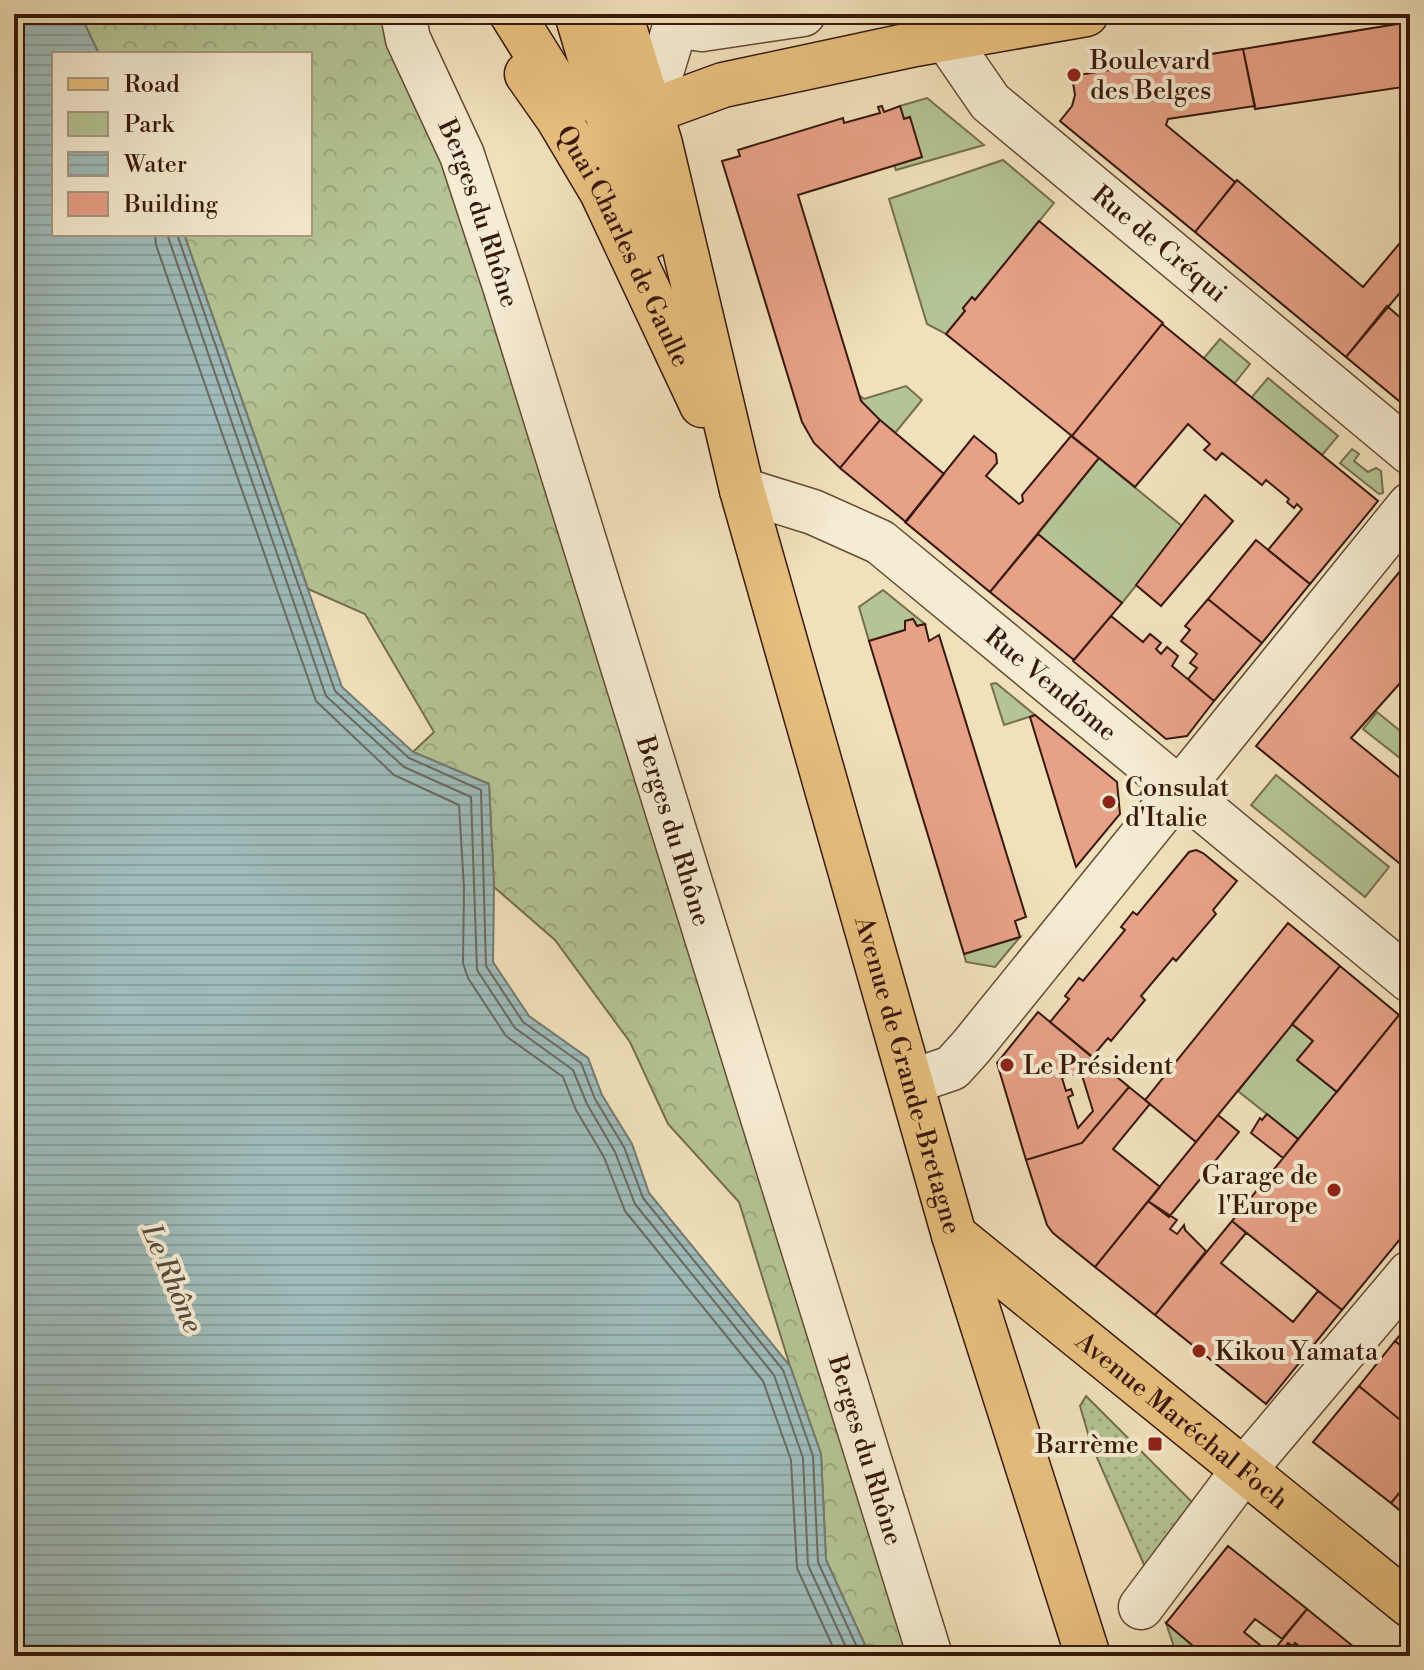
<svg xmlns="http://www.w3.org/2000/svg" width="1424" height="1670" font-family="'Libre Bodoni',serif">
<style>
.green{fill:#b4c494;stroke:#766e4e;stroke-width:2}
.forest{fill:url(#forest-crowns);stroke:#766e4e;stroke-width:2}
.garden{fill:url(#garden-dots);stroke:#766e4e;stroke-width:2}
.water{fill:url(#water-rules);stroke:#757a72;stroke-width:2}
.lines{fill:none;stroke-linecap:round;stroke-linejoin:round}
.shore{stroke:#6b6a60;stroke-width:2}
.building{fill:#e7a187;stroke:#381907;stroke-width:2;fill-rule:evenodd}
.minor-casing{stroke:#664b34;stroke-width:47}
.major-casing{stroke:#381907;stroke-width:47}
.minor{stroke:#f6ecd3;stroke-width:44}
.major{stroke:#e8c07e;stroke-width:44}
.poi-dot{fill:#8f2418;stroke:#f6ecd3;stroke-width:3}
.labels{text-anchor:middle;stroke-width:8;stroke-linejoin:round;paint-order:stroke}
.poi-label{font-size:26px;fill:#381907;stroke:#f6ecd3;text-anchor:start}
.street-label{font-size:26px;fill:#381907;stroke:#f6ecd3}
.water-label{font-size:28px;font-style:italic;fill:#574a3d;stroke:#f6ecd3}
</style>
<defs>
<pattern id="forest-crowns" width="20" height="18" patternUnits="userSpaceOnUse" patternTransform="scale(2)"><rect width="20" height="18" fill="#b4c494"/><path d="M2 6a3 3 0 1 1 6 0M12 15a3 3 0 1 1 6 0" fill="none" stroke="#9ca87e"/></pattern>
<pattern id="garden-dots" width="8" height="8" patternUnits="userSpaceOnUse" patternTransform="scale(2)"><rect width="8" height="8" fill="#b4c494"/><path d="M2 2h.1M6 6h.1" fill="none" stroke="#9ca87e" stroke-width="1.8" stroke-linecap="round"/></pattern>
<pattern id="water-rules" width="6" height="5" patternUnits="userSpaceOnUse" patternTransform="scale(2)"><rect width="6" height="5" fill="#9ebbba"/><path d="M0 2.5h6" fill="none" stroke="#89a09e"/></pattern>
</defs>
<rect width="100%" height="100%" fill="#f1e1bb"/>
<filter id="stains"><feTurbulence type="fractalNoise" baseFrequency=".0025" numOctaves="4"/><feColorMatrix values="0 0 0 0 .2 0 0 0 0 .09 0 0 0 0 .02 0 0 0 .5 -.17"/></filter>
<radialGradient id="worn" r=".72"><stop offset=".6" stop-color="#630" stop-opacity="0"/><stop offset="1" stop-color="#630" stop-opacity=".3"/></radialGradient>
<path class="green" d="M927,98L984,145L896,170L894,165L909,117L904,119L900,106Z
M1003,160L1054,203L975,300L972,298L963,308L965,311L946,334L927,324L889,199Z
M1220,339L1250,364L1234,384L1203,359Z
M1268,378L1338,436L1322,455L1251,398Z
M906,386L922,400L895,433L865,408L859,395L864,399Z
M1352,449L1359,454L1354,461L1368,472L1376,468L1381,471L1383,493L1379,494L1340,463Z
M1099,458L1183,527L1122,603L1038,534Z
M883,590L925,624L917,626L913,619L905,621V630L869,641L859,607Z
M996,683L1035,715L1004,725L991,684Z
M1377,712L1410,739V766L1363,729Z
M1276,775L1389,867L1365,897L1251,805Z
M1020,937L995,967L966,962L964,954Z
M1292,1024L1313,1041L1297,1060L1337,1092L1298,1139L1238,1091Z
M1166,1623L1203,1651L1199,1656H1177Z"/>
<path class="forest" d="M80,14H403L930,1656H870L826,1560L821,1454L790,1366L739,1202L668,1124L630,1042L555,940L494,887L489,784L413,752L434,732L365,614L308,589L184,234H310V54H99Z"/>
<path class="garden" d="M1086,1396L1199,1509L1149,1576L1091,1444L1080,1406Z"/>
<path class="water" d="M14,14H80L99,54H54V234H184L342,687L413,752L489,784L494,887L493,962L529,1016L588,1058L602,1095L632,1144L649,1193L790,1366L821,1454L826,1560L870,1656H14Z"/>
<g class="lines">
<path class="shore" d="M155,234L156,245L316,701L394,775L459,805L464,888L463,963L468,978L506,1036L563,1077L576,1110L604,1157L625,1211L763,1381L791,1460L797,1568L837,1656
M167,234L326,696L404,767L471,797L477,970L515,1028L573,1070L587,1104L615,1152L635,1204L774,1375L803,1458L808,1565L850,1656
M177,234L335,691L409,758L481,790L486,966L523,1022L581,1063L595,1099L624,1147L643,1198L783,1370L813,1456L818,1562L861,1656"/>
</g>
<path class="building" d="M1410,22V86L1255,109L1243,49Z
M1243,49L1255,106L1168,119L1166,125L1235,182L1195,232L1060,121L1072,106L1075,95L1072,76Z
M882,106L884,112L900,106L904,119L910,117L922,157L798,195L861,401L880,420L840,468L814,443L802,422L722,161L740,156L738,150L843,118L844,123L880,113L878,107Z
M1237,180L1363,287L1410,231V281L1346,357L1195,232Z
M1039,221L1163,323L1072,436L946,334L965,311L963,308L972,297L975,300Z
M1387,306L1410,326V410L1346,357Z
M1162,324L1378,501L1310,584L1268,550L1302,509L1297,504L1294,508L1287,502L1289,499L1266,480L1262,485L1222,453L1216,460L1204,450L1210,444L1188,424L1135,487L1072,436Z
M880,420L944,474L906,522L840,468Z
M974,436L996,454L997,463L986,476L1019,504L1023,501L1022,495L1071,436L1099,458L990,592L905,522Z
M1205,495L1233,521L1161,606L1136,585Z
M1038,534L1122,603L1074,660L990,592Z
M1256,540L1310,584L1262,643L1208,599Z
M1410,559V672L1351,738L1410,786V872L1256,746Z
M1208,599L1262,643L1214,701L1188,679L1197,668L1190,663L1197,654L1181,641L1190,630L1185,626Z
M1111,616L1143,642L1150,634L1161,643L1156,649L1161,654L1167,647L1178,656L1172,666L1214,701L1187,736L1166,739L1073,661Z
M913,619L917,626L925,624L929,641L939,635L1026,917L1015,921L1020,937L964,954L869,641L905,630V621Z
M1035,715L1117,782L1120,814L1076,867L1030,717Z
M1196,850L1203,853L1237,881L1213,910L1216,914L1176,961L1173,958L1141,996L1145,1000L1111,1041L1108,1038L1092,1057L1050,1022L1069,999L1065,996L1079,978L1083,981L1125,930L1121,927L1133,912L1137,915L1189,852Z
M1288,923L1340,966L1196,1142L1145,1100Z
M1340,966L1399,1015L1337,1092L1297,1060L1313,1041L1292,1024Z
M1038,1012L1129,1087L1082,1143L1026,1160L997,1063ZM1081,1072L1093,1111L1078,1128L1068,1097L1073,1095L1071,1089L1066,1091L1062,1078Z
M1399,1015L1410,1023V1227L1342,1310L1232,1221Z
M1129,1087L1150,1104L1113,1149L1160,1187L1095,1267L1053,1233L1047,1225L1026,1160L1082,1143Z
M1267,1114L1298,1139L1283,1158L1251,1133L1260,1118L1262,1120Z
M1218,1115L1239,1132L1169,1217L1148,1201Z
M1148,1201L1177,1220L1170,1229L1177,1234L1184,1225L1185,1230L1206,1251L1155,1315L1095,1267Z
M1232,1221L1246,1233L1221,1263L1293,1322L1318,1291L1342,1310L1266,1404L1155,1315Z
M1410,1323V1353L1395,1341Z
M1395,1341L1410,1353V1428L1359,1386Z
M1359,1386L1410,1428V1480L1391,1503L1313,1442Z
M1410,1480V1519L1391,1503Z
M1228,1546L1307,1609L1282,1639L1255,1619L1244,1632L1265,1649L1268,1647L1273,1651L1269,1656H1205L1166,1623Z
M1307,1609L1365,1656H1299L1304,1650L1295,1643L1293,1646L1288,1643L1282,1651L1288,1656H1269Z"/>
<g class="lines">
<defs>
<g id="minor">
<path id="s1" d="M403,14L408,39L462,155L505,286L930,1656"/>
<path id="s2" d="M938,14L946,38L990,102L1410,452"/>
<path d="M677,20L688,27L702,29L803,14"/>
<path d="M649,112L677,20"/>
<path id="s3" d="M742,490L813,512L880,542L1410,980"/>
<path d="M911,1082L952,1068L971,1047L1410,505"/>
<path d="M1141,1607L1243,1471L1410,1273"/>
</g>
<g id="major">
<path d="M512,14L557,86L627,113L649,112L723,85L915,44L1086,14"/>
<path d="M577,14L604,105L650,236"/>
<path id="s4" d="M620,14L660,144L742,490L954,1235L1088,1656"/>
<path id="s5" d="M527,74L558,118L602,192L702,405"/>
<path id="s6" d="M954,1235L1410,1605"/>
</g>
</defs>
<use href="#minor" class="minor-casing"/>
<use href="#major" class="major-casing"/>
<use href="#minor" class="minor"/>
<use href="#major" class="major"/>
</g>
<g class="poi-dot">
<circle cx="1074" cy="75" r="8"/>
<circle cx="1109" cy="802" r="8"/>
<circle cx="1007" cy="1065" r="8"/>
<circle cx="1334" cy="1190" r="8"/>
<circle cx="1199" cy="1351" r="8"/>
<rect x="1147" y="1436" width="16" height="16" rx="4"/>
</g>
<g class="labels">
<g class="poi-label">
<text x="1090" y="69">Boulevard<tspan x="1090" dy="30">des Belges</tspan></text>
<text x="1125" y="796">Consulat<tspan x="1125" dy="30">d'Italie</tspan></text>
<text x="1023" y="1074">Le Président</text>
<text x="1318" y="1184" text-anchor="end">Garage de<tspan x="1318" dy="30">l'Europe</tspan></text>
<text x="1215" y="1360">Kikou Yamata</text>
<text x="1139" y="1453" text-anchor="end">Barrème</text>
</g>
<g class="street-label">
<text dy="9" stroke="none"><textPath href="#s1" startOffset="214">Berges du Rhône</textPath></text>
<text dy="9" stroke="none"><textPath href="#s2" startOffset="324">Rue de Créqui</textPath></text>
<text dy="9" stroke="none"><textPath href="#s5" startOffset="198">Quai Charles de Gaulle</textPath></text>
<text dy="9" stroke="none"><textPath href="#s3" startOffset="370">Rue Vendôme</textPath></text>
<text dy="9" stroke="none"><textPath href="#s1" startOffset="862">Berges du Rhône</textPath></text>
<text dy="9" stroke="none"><textPath href="#s4" startOffset="1100">Avenue de Grande-Bretagne</textPath></text>
<text dy="9" stroke="none"><textPath href="#s6" startOffset="294">Avenue Maréchal Foch</textPath></text>
<text dy="9" stroke="none"><textPath href="#s1" startOffset="1510">Berges du Rhône</textPath></text>
</g>
<g class="water-label">
<text transform="translate(173 1278) rotate(67)" y="10">Le Rhône</text>
</g>
</g>
<rect width="1424" height="1670" fill="none" stroke="#f1e1bb" stroke-width="48"/>
<rect x="16" y="16" width="1392" height="1638" fill="none" stroke="#381907" stroke-width="4"/>
<rect x="24" y="24" width="1376" height="1622" fill="none" stroke="#381907" stroke-width="2"/>
<rect x="52" y="52" width="260" height="184" fill="#f6ecd3" stroke="#aa9881" stroke-width="2"/>
<rect x="68" y="78" width="40" height="12" fill="#e8c07e" stroke="#aa9881" stroke-width="2"/>
<text x="124" y="92" font-size="24" fill="#381907">Road</text>
<rect x="68" y="112" width="40" height="24" fill="#b4c494" stroke="#aa9881" stroke-width="2"/>
<text x="124" y="132" font-size="24" fill="#381907">Park</text>
<rect x="68" y="152" width="40" height="24" fill="url(#water-rules)" stroke="#aa9881" stroke-width="2"/>
<text x="124" y="172" font-size="24" fill="#381907">Water</text>
<rect x="68" y="192" width="40" height="24" fill="#e7a187" stroke="#aa9881" stroke-width="2"/>
<text x="124" y="212" font-size="24" fill="#381907">Building</text>
<rect width="100%" height="100%" filter="url(#stains)"/>
<rect width="100%" height="100%" fill="url(#worn)"/>
</svg>
